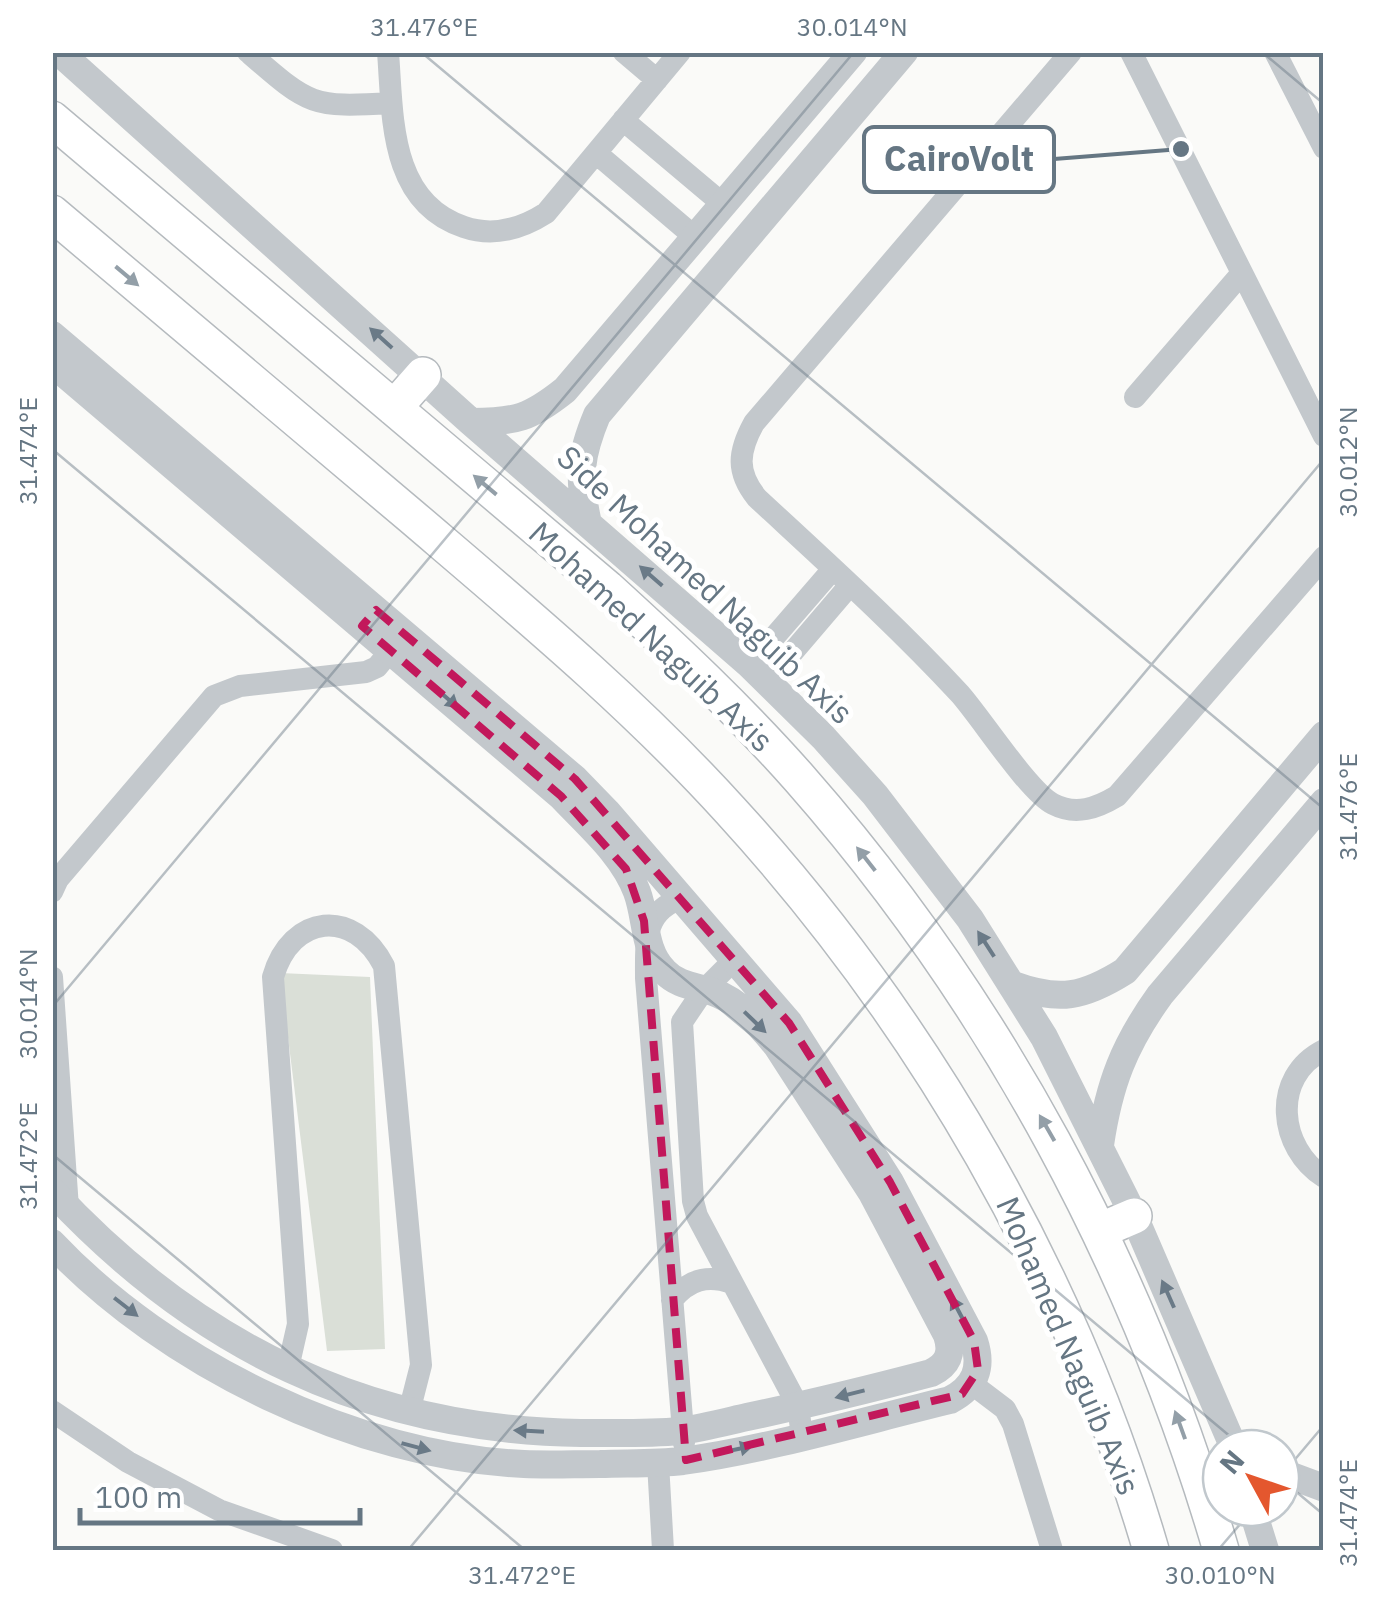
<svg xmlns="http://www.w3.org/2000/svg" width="1376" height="1603" font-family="'IBM Plex Sans',sans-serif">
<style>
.green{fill:#dadfd7}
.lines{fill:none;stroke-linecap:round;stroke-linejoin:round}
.primary-casing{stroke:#b5babe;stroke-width:38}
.minor{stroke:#c3c8cc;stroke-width:22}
.tertiary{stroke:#c3c8cc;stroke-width:28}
.primary{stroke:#fff;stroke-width:35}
.oneway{fill:#939fa8}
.oneway2{fill:#6a7a87}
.marked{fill:none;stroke:#c2185b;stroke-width:8;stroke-dasharray:20 12;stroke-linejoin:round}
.ticks{fill:none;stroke:#657683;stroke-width:2.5;stroke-opacity:0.45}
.labels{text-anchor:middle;stroke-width:10;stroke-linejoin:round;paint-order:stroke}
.street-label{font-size:32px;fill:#657683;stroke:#fff}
.leader{fill:none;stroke:#657683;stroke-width:4}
.callout-dot{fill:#657683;stroke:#fff;stroke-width:4}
.callout{fill:#fff;stroke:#657683;stroke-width:4}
.callout-label{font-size:35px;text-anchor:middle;font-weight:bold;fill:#657683}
.neatline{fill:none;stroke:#657683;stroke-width:4}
.ticks-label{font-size:25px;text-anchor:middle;fill:#657683}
</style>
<rect width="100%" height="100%" fill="#fafaf8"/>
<path class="green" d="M280,973L370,977L385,1349L327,1351Z"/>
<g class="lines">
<defs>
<path id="primary" d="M52,119L607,588C674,649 740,711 800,779C996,1002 1138,1266 1221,1550
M52,213C172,314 292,415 411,516C521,610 633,703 730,810C923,1021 1071,1276 1151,1550
M394,408L423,375
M1099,1231L1134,1216"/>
</defs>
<use href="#primary" class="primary-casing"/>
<path class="minor" d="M248,52C309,105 311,108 391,103
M388,52C393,117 389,202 464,227C493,237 521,229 546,213L680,52
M624,52L657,80
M1071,52L754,423C738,452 736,472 757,498C826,562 896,625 960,694C982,719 1029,792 1053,804C1076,816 1097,808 1117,796L1324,557
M1131,52L1324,436
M1275,52L1324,148
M623,120L724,205
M596,153L696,238
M1135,397L1242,273
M750,665L833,569
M768,681L850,585
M52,892L58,879L214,696L240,686L366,672L377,667L391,650
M683,898C643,910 646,942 646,978L684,1443
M736,958L703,991L682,1022L693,1201L697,1216L798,1406L802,1436
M52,977L68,1208
M1324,1050C1270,1077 1279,1149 1324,1177
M672,1300C688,1280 707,1274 732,1283
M288,1368L298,1324L273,977C291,914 354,907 384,966L421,1365L409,1412
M972,1384L1005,1409L1013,1424L1052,1550
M52,1411L128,1462L219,1510L332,1550
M658,1463L663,1550"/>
<path class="tertiary" d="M59,52L471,422L750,665L823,737L875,795L970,919L1044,1037L1134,1216L1234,1448
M52,335L575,779L607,812L789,1023L890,1182L974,1341C983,1368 975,1387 950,1400C863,1421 770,1449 683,1461C655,1464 627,1463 600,1464C574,1464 549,1465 524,1464C357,1457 166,1364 52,1243
M52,363L561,796C588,825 623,854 637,892C647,919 643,950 664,971C678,986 695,986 713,992C739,1001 760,1025 777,1046L872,1193L947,1335C953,1353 948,1365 931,1373C870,1389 809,1404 747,1417C725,1422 702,1428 680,1431C647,1434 614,1433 581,1433C368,1430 197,1347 52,1191
M471,422C516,422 530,418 565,390L853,52
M587,519C578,477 580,456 597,415L904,52
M1013,985C1059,1002 1084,997 1125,971L1324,735
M1100,1145C1109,1084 1124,1045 1160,995L1324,802
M1281,1472L1324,1488
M1252,1508L1265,1550"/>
<use href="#primary" class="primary"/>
</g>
<defs><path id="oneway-solid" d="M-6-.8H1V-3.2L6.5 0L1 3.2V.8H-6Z" transform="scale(2.5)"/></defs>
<g class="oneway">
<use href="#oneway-solid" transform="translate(127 276) rotate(40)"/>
<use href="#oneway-solid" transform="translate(485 485) rotate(-140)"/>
<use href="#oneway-solid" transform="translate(866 859) rotate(-128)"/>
<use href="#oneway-solid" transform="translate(1047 1128) rotate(-120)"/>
<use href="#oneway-solid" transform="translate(1180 1425) rotate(-110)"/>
</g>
<g class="oneway2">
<use href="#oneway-solid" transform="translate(381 338) rotate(-138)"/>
<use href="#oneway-solid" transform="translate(651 576) rotate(-139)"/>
<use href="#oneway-solid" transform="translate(447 698) rotate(41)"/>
<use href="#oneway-solid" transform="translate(986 944) rotate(-123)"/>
<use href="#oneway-solid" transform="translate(755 1022) rotate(44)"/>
<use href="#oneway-solid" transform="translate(1168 1294) rotate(-114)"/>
<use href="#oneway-solid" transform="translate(126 1307) rotate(38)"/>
<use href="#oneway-solid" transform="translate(958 1310) rotate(-118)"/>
<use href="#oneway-solid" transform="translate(850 1394) rotate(166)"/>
<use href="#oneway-solid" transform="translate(529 1431) rotate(-177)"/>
<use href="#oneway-solid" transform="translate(416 1447) rotate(15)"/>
<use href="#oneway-solid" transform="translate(738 1449) rotate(-12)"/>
</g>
<path class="marked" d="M376,610L575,779L789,1023L890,1182L974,1341L978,1370L962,1394L686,1460L644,921L626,869L561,796L362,626Z"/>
<path class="ticks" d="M421,52L1324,809M1262,52L1324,104M52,449L1244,1448M52,1007L854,52M52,1154L525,1550M1281,1476L1324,1425M1281,1479L1324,1515M408,1550L1324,459M1218,1550L1254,1508"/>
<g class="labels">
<g class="street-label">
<text transform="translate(705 585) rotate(43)" y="11">Side Mohamed Naguib Axis</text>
<text transform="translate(651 637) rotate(43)" y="11">Mohamed Naguib Axis</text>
<text transform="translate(1068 1346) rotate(67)" y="11">Mohamed Naguib Axis</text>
</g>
</g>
<path class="leader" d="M1181 149L1054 159"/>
<circle class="callout-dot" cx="1181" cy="149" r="10"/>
<rect class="callout" x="864" y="127" width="190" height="65" rx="10"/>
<g class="callout-label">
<text x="959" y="171">CairoVolt</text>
</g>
<rect width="1376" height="1603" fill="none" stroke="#ffffff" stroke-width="110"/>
<g transform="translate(1251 1478) rotate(310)"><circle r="48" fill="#ffffff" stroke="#c1c8cd" stroke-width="2.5"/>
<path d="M0-8L18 38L0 25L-18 38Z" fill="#e4572e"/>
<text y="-15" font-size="28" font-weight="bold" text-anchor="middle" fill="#657683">N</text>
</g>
<path d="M80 1508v15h280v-15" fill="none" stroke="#657683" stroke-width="5"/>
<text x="95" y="1508" font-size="30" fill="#657683" stroke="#ffffff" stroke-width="8" paint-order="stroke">100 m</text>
<rect x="55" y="55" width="1266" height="1493" class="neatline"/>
<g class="ticks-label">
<text x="424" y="36">31.476°E</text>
<text x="852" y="36">30.014°N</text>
<text transform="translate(28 451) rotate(-90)" y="9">31.474°E</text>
<text transform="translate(1348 462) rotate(-90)" y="9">30.012°N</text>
<text transform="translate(1348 807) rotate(-90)" y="9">31.476°E</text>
<text transform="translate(28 1004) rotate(-90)" y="9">30.014°N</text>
<text transform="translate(28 1156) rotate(-90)" y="9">31.472°E</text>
<text transform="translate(1348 1513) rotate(-90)" y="9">31.474°E</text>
<text x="522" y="1584">31.472°E</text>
<text x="1220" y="1584">30.010°N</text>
</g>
</svg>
